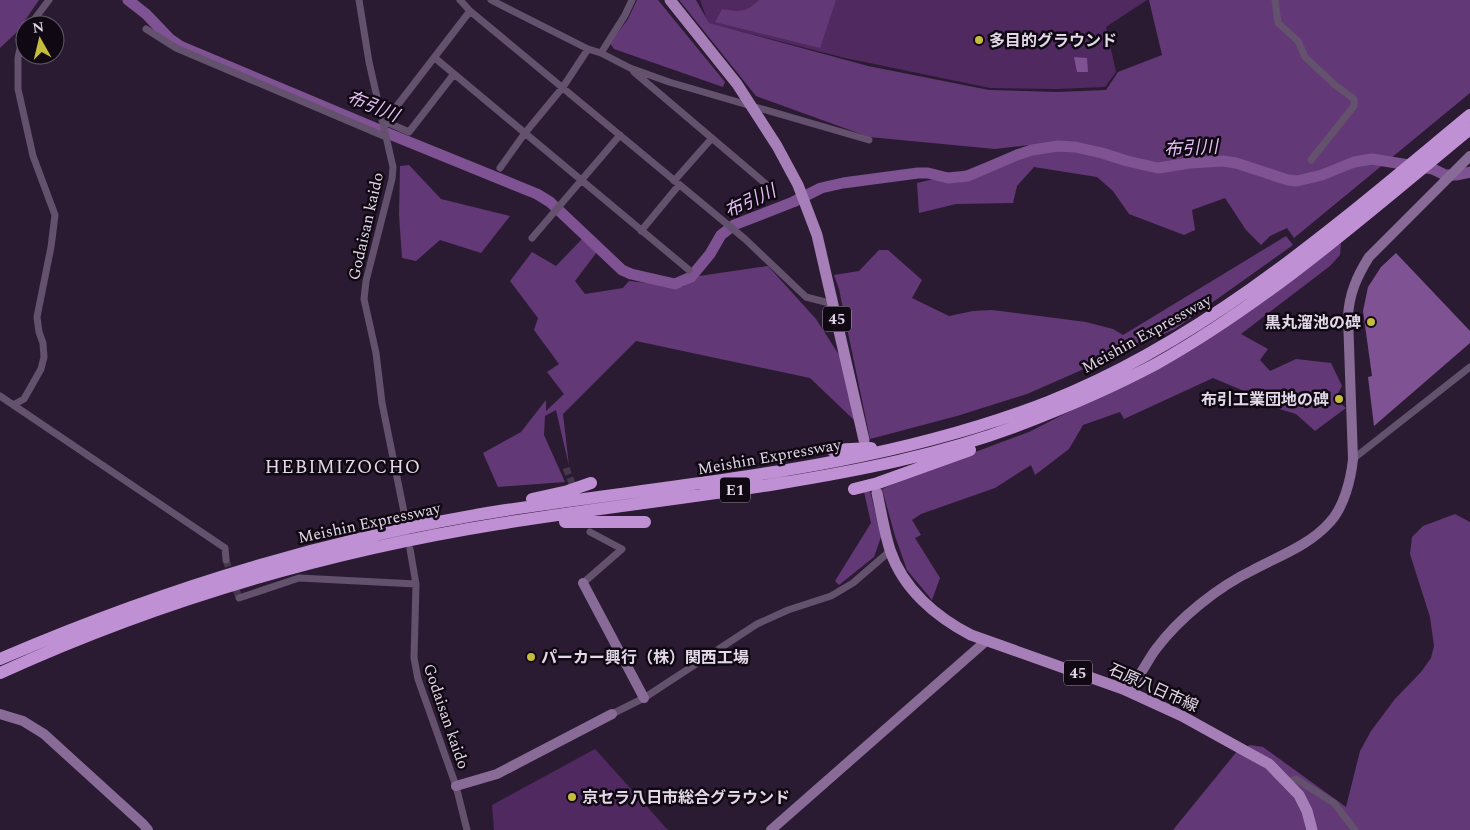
<svg xmlns="http://www.w3.org/2000/svg" width="1470" height="830" font-family="Spectral,'Noto Sans JP',serif">
<style>
.green{fill:#4f2960}
.forest{fill:#633876}
.water{fill:#7f5293}
.lines{fill:none;stroke-linecap:round;stroke-linejoin:round}
.river{stroke:#7f5293;stroke-width:11}
.street-tunnel{stroke:#46374d;stroke-width:7;stroke-dasharray:7 3.5;stroke-linecap:butt}
.street{stroke:#64516d;stroke-width:7}
.secondary{stroke:#896b97;stroke-width:10}
.primary{stroke:#a67fb8;stroke-width:11}
.highway{stroke:#c090d5;stroke-width:12}
.poi-dot{fill:#c6bc3c;stroke:#100913;stroke-width:2}
.labels{text-anchor:middle;stroke-width:5;stroke-linejoin:round;paint-order:stroke}
.shield{fill:#100913;stroke:#a39aa7;stroke-width:1}
.shield-label{font-size:15px;font-weight:bold;fill:#e2d8e7}
.poi-label{font-size:16px;font-weight:bold;fill:#e2d8e7;stroke:#100913;text-anchor:start}
.street-label{font-size:16px;fill:#e2d8e7;stroke:#100913}
.water-label{font-size:18px;font-style:italic;fill:#e4bff6;stroke:#100913}
.quarter-label{font-size:19px;letter-spacing:1px;fill:#e2d8e7;stroke:#100913}
</style>
<rect width="100%" height="100%" fill="#2b1b32"/>
<path class="green" d="M700,0H1147L1106,27L1116,72L1105,87L1057,89L990,88L845,58L708,23Z
M595,749L668,830H494L492,805Z"/>
<path class="forest" d="M0,0H39L17,32L0,48Z
M637,0H658L725,82L723,87L614,49L610,43L628,19Z
M679,0H696L709,23L868,66L989,90L1057,92L1106,90L1118,72L1162,55L1149,0H1470V93L1294,238L1287,228L1270,236L1261,245L1246,230L1225,198L1192,210L1195,230L1184,235L1129,214L1113,191L1097,177L1034,167L1017,186L1013,203L956,204L919,213L917,183L959,173L1030,145L995,149L869,137L756,96Z
M759,0H836L820,48L715,22L722,9C739,12 746,13 759,0Z
M409,165L441,199L510,216L481,253L440,240L416,261L402,258L399,215L400,166Z
M1286,236L1293,245L1175,329L1027,394L957,416L870,439L839,289L834,275L859,271L879,250H888L922,280L912,298L949,316L973,311L992,310L1086,322L1113,329L1123,335Z
M582,239L597,252L575,281L585,294L623,288L629,281L683,287L699,276L768,266L816,319L841,358L854,420L810,378L636,341L563,414L569,466L556,410L545,416L544,435L565,482L498,487L483,453L521,432L546,400V411L564,394L547,372L559,364L534,330L538,318L510,281L532,252L556,266Z
M1339,242L1341,244L1340,255L1330,266L1241,334L1268,349L1260,360L1270,371L1296,359L1331,363L1342,386L1335,399L1346,408L1315,431L1296,414L1257,402L1244,391L1213,378L1124,419L1120,412L1083,425L1069,449L1035,475L1031,465L995,488L921,514L912,520L921,535L915,538L940,578L932,600L907,570L895,536L882,489L911,476L1029,432L1199,345Z
M870,491L881,537L874,557L839,585L835,581L871,523L864,492Z
M1455,514L1470,522V830H1173L1238,750L1250,745L1263,747L1346,807L1360,751L1371,731L1395,699L1421,672L1431,658L1434,646L1430,617L1410,554L1412,537L1423,526Z"/>
<path class="water" d="M1074,57L1087,58L1088,72H1077Z
M1396,253L1470,331V343L1374,426L1368,377L1372,376L1363,311L1368,287L1381,267Z"/>
<g class="lines">
<path class="river" d="M128,0L146,14L170,39L180,46L387,133L537,194L550,202L622,270L631,274L675,284L691,277L710,254L721,235L734,225L793,202L821,188L843,183L918,173H928L948,178L968,176L1017,155L1032,150L1058,146L1075,147L1102,153L1127,161L1158,168L1190,163L1223,161L1236,163L1288,180L1297,181L1322,175L1354,162L1372,159L1433,169L1445,175H1457L1470,172"/>
<path class="street-tunnel" d="M566,468L575,491
M226,560L239,598"/>
<path class="street" d="M359,0L369,62L393,167L392,179L366,281L364,299L376,353L382,403L405,517
M460,0L470,11L745,239L806,297L833,304
M491,0L588,49L601,53L630,68L669,82L869,140
M1275,0L1278,23L1298,41L1305,57L1335,85L1354,99V106L1311,160
M30,25L49,0
M146,29L176,48L386,137
M601,53L625,15L632,0
M435,58L689,270
M634,72L767,185
M454,74L409,132L382,120L393,111L470,11
M500,168L525,133L563,87L588,49
M674,181L712,138
M641,231L679,185
M532,238L620,135
M0,396L225,548L226,560
M13,405L24,399L41,369L44,357L43,343L39,332L37,317L51,247L55,215L33,156L18,89V58L23,35L25,32
M1353,459L1470,367
M410,549L416,584L414,658L418,679L456,786L467,830
M583,583L622,549L590,532
M239,598L299,578L416,584
M612,714L644,698L757,624L788,610L831,596L853,583L890,551
M1288,782L1296,779L1334,803L1355,830"/>
<path class="secondary" d="M583,583L644,698
M1123,689C1142,678 1144,665 1156,649C1168,633 1183,618 1199,605C1215,592 1234,579 1253,570C1279,556 1310,545 1330,522C1344,507 1351,479 1353,459L1348,317C1349,294 1357,276 1369,257L1470,156
M0,714L23,721L44,734L143,824L148,830
M456,786L497,774L612,714
M771,830L986,641"/>
<path class="primary" d="M670,0L737,84L777,146L798,185L817,235L864,440
M877,493C881,511 884,531 890,550C903,589 936,617 971,635L1123,689L1182,716L1247,752L1269,764L1299,795L1307,811L1312,830"/>
<path class="highway" d="M832,450L871,448
M854,489L878,483L970,450
M532,499L568,491L591,483
M565,522H645
M0,659C163,589 331,537 506,510C689,482 873,470 1048,402C1208,339 1339,223 1470,115
M0,673C160,600 324,552 498,524C590,509 683,499 776,484C857,471 939,455 1017,426C1064,408 1111,388 1156,364C1270,300 1369,212 1470,129"/>
</g>
<g class="poi-dot">
<circle cx="979" cy="40" r="5"/>
<circle cx="1371" cy="322" r="5"/>
<circle cx="1339" cy="399" r="5"/>
<circle cx="531" cy="657" r="5"/>
<circle cx="572" cy="797" r="5"/>
</g>
<g class="labels">
<g class="shield">
<rect x="823" y="306.5" width="28" height="25" rx="4"/>
<rect x="720" y="477.5" width="30" height="25" rx="4"/>
<rect x="1064" y="660.5" width="28" height="25" rx="4"/>
</g>
<g class="shield-label">
<text x="837" y="324">45</text>
<text x="735" y="495">E1</text>
<text x="1078" y="678">45</text>
</g>
<g class="poi-label">
<text x="989" y="46">多目的グラウンド</text>
<text x="1361" y="328" text-anchor="end">黒丸溜池の碑</text>
<text x="1329" y="405" text-anchor="end">布引工業団地の碑</text>
<text x="541" y="663">パーカー興行（株）関西工場</text>
<text x="582" y="803">京セラ八日市総合グラウンド</text>
</g>
<g class="street-label">
<text transform="translate(365 226) rotate(-77)" y="6">Godaisan kaido</text>
<text transform="translate(1146 333) rotate(-29)" y="6">Meishin Expressway</text>
<text transform="translate(769 456) rotate(-10)" y="6">Meishin Expressway</text>
<text transform="translate(369 522) rotate(-12)" y="6">Meishin Expressway</text>
<text transform="translate(1154 687) rotate(24)" y="6">石原八日市線</text>
<text transform="translate(447 716) rotate(71)" y="6">Godaisan kaido</text>
</g>
<g class="water-label">
<text transform="translate(373 106) rotate(22)" y="6">布引川</text>
<text transform="translate(1191 148) rotate(-3)" y="6">布引川</text>
<text transform="translate(750 201) rotate(-25)" y="6">布引川</text>
</g>
<g class="quarter-label">
<text x="343" y="473">HEBIMIZOCHO</text>
</g>
</g>
<g transform="translate(40 40) rotate(352)"><circle r="24" fill="#100913" stroke="#645c68"/>
<path d="M0-4L9 19L0 12L-9 19Z" fill="#c6bc3c"/>
<text y="-8" font-size="14" font-weight="bold" text-anchor="middle" fill="#e2d8e7">N</text>
</g>
</svg>
